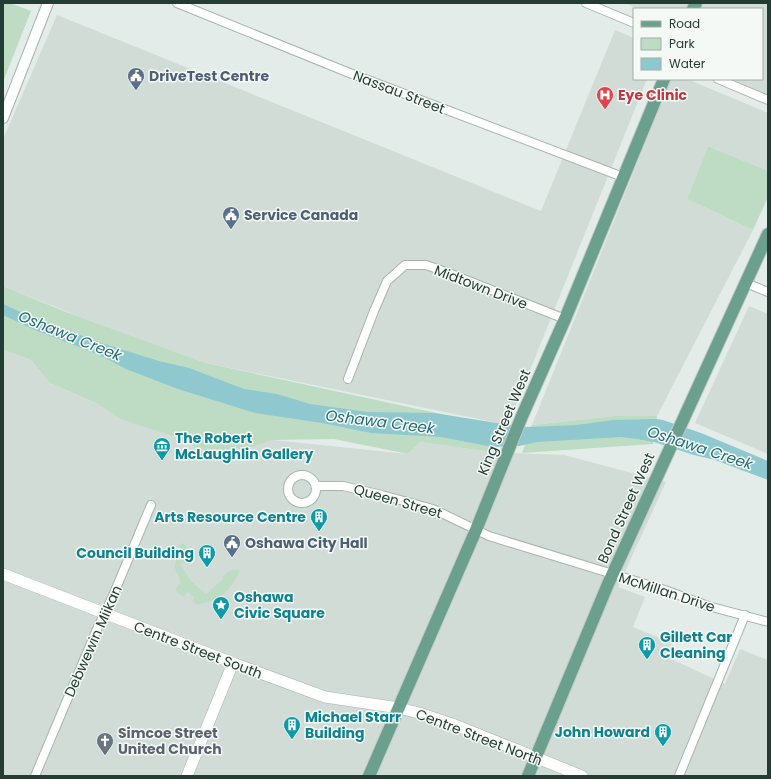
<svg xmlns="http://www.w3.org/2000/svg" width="771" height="779" font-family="Poppins,sans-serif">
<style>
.built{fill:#d2dcd7}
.green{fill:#bedcc4}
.water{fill:#8fc8ce}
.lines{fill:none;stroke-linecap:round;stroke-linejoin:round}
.minor-casing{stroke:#a6b4ae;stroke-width:10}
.tertiary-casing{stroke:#a6b4ae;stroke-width:12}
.secondary-casing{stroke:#a2b7af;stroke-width:12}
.primary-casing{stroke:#c2c9c6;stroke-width:14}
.minor{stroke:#fff;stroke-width:8}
.tertiary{stroke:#fff;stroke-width:10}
.secondary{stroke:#fff;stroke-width:11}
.primary{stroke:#6b9f8e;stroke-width:12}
.labels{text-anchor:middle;stroke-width:3;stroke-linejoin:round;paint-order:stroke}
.service-label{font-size:14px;font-weight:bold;fill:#4e5e75;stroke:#f4f9f6;text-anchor:start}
.street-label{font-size:14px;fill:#243d34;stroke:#f4f9f6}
.health-label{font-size:14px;font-weight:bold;fill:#be3a42;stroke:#f4f9f6;text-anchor:start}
.culture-label{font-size:14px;font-weight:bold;fill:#0d838f;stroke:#f4f9f6;text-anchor:start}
.worship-label{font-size:14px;font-weight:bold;fill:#5b616d;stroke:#f4f9f6;text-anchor:start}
.water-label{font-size:15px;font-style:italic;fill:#216d75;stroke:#f4f9f6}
</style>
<rect width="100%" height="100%" fill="#e3ece8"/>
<path class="built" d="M625,3H768V104L711,79H762V9H638Z
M57,15L541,211L615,30L634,38V79H647L508,425L206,363L83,318L3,286V139Z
M671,79H687L768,113V171L708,146L687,199L753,230L657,416H615L532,425Z
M749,306L768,314V454L695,423Z
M3,350L31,360L50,383L199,449L227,455L273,440L408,454L420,442L492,452L564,455L666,482L618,587L645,597L633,627L672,643L667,657L725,684L740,649L768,660V776H3Z"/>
<path class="green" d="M3,3H10L31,11L3,82Z
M708,146L768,171V197L753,230L687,199Z
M3,286L61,310L206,363L501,427L492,452L420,442L408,454L334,439L273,440L233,453L232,456L199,449L166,434L121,419L98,404L50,383L31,360L3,350Z
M615,416H657L653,444L522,453L532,425Z
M184,543L187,548L195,551L192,558L180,564L191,581L206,594L223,579L222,577C228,572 232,567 240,571C230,592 220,599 197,605L192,601L194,597L188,592L183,597L175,590C177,587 180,585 180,582C180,576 175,572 175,567C175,558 181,556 179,545Z"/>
<path class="water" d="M3,304L27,315L104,344L159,361L189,368L244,389L277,394L310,404L367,412L434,413L503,424L527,427L577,425L613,420L656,419L663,420L701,433L768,461V480L715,460L694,455L654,442L637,439L621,437L605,438L537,442L519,446L493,447L441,437L371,433L322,423L255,413L178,389L126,369L100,355L35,330L3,315Z"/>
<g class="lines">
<defs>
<path id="minor" d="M177,3L347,72L623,177
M586,3L634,23
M718,79L768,100
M746,283L768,292
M348,379L374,311L387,281L405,265H426L446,272L565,319
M288 489a14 14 0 1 1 28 0a14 14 0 1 1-28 0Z
M316,486H343L382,495L433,509L489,536L665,590L708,606L768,622
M35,776L97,629L112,598L151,505
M679,776L745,615"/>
<path id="tertiary" d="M3,118L48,3"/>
<path id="secondary" d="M3,574L233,663L325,697L399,708L419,713L455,725L582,776
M187,776L233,663"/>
<path id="primary" d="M693,9L696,3
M369,776L476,530L522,416L565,319L664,79
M528,776L608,584L768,234"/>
</defs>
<use href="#minor" class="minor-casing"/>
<use href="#tertiary" class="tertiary-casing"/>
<use href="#secondary" class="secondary-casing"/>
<use href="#primary" class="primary-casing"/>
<use href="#minor" class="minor"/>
<use href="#tertiary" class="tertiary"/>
<use href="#secondary" class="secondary"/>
<use href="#primary" class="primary"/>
</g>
<defs>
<symbol id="civic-pin" viewBox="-11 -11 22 30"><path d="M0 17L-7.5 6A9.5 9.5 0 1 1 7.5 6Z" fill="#5c6f8a" stroke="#f4f9f6"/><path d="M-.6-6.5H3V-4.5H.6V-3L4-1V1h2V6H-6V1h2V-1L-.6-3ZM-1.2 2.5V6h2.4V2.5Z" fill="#fff"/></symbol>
<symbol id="hospital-pin" viewBox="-11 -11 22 30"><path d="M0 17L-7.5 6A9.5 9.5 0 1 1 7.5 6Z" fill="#e0444e" stroke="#f4f9f6"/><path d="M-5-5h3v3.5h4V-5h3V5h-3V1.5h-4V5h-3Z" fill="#fff"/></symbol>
<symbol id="museum-pin" viewBox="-11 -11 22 30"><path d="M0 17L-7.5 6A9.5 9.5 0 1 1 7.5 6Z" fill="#0f9aa8" stroke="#f4f9f6"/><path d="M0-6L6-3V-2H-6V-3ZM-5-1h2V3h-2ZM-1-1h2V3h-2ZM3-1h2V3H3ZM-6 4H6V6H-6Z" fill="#fff"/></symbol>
<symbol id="building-pin" viewBox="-11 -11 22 30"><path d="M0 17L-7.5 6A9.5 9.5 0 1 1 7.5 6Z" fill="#0f9aa8" stroke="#f4f9f6"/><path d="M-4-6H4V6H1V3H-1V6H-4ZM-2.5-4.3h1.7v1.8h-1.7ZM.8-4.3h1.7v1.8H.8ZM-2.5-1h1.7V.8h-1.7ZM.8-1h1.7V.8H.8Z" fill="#fff"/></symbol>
<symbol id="sight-pin" viewBox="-11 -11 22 30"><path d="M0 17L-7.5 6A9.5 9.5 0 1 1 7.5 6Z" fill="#0f9aa8" stroke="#f4f9f6"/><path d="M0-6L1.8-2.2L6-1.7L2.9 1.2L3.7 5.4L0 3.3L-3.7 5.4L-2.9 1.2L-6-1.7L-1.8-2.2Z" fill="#fff"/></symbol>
<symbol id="church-pin" viewBox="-11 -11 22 30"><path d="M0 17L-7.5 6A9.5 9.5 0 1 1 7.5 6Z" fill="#6b7280" stroke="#f4f9f6"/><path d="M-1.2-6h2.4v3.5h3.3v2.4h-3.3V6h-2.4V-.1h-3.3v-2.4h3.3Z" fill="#fff"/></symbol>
</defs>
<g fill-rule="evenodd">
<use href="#civic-pin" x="126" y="66" width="20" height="27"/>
<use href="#hospital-pin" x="595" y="85" width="20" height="27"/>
<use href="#civic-pin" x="221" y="205" width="20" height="27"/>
<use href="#museum-pin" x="152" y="436" width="20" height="27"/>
<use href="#building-pin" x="309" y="507" width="20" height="27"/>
<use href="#civic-pin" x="222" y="533" width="20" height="27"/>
<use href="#building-pin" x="197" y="543" width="20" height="27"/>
<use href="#sight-pin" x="211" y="595" width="20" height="27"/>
<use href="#building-pin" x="637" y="635" width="20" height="27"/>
<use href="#building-pin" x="282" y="715" width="20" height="27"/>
<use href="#building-pin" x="653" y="722" width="20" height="27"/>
<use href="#church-pin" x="95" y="731" width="20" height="27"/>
</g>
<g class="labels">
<g class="service-label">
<text x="149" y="81">DriveTest Centre</text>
<text x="244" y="220">Service Canada</text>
<text x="245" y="548">Oshawa City Hall</text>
</g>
<g class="street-label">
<text transform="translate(399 92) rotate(21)" y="5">Nassau Street</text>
<text transform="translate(481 287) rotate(21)" y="5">Midtown Drive</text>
<text transform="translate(504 422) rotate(-67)" y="5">King Street West</text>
<text transform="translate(398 501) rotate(16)" y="5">Queen Street</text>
<text transform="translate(626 508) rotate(-66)" y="5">Bond Street West</text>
<text transform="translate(667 592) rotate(18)" y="5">McMillan Drive</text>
<text transform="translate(93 641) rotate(-66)" y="5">Debwewin Miikan</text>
<text transform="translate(198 650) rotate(21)" y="5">Centre Street South</text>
<text transform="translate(479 737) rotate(21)" y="5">Centre Street North</text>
</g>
<g class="health-label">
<text x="618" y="100">Eye Clinic</text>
</g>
<g class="culture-label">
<text x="175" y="443">The Robert<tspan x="175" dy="16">McLaughlin Gallery</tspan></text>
<text x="306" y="522" text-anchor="end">Arts Resource Centre</text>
<text x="194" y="558" text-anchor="end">Council Building</text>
<text x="234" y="602">Oshawa<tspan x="234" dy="16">Civic Square</tspan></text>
<text x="660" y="642">Gillett Car<tspan x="660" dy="16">Cleaning</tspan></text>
<text x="305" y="722">Michael Starr<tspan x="305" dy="16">Building</tspan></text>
<text x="650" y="737" text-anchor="end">John Howard</text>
</g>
<g class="worship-label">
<text x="118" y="738">Simcoe Street<tspan x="118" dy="16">United Church</tspan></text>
</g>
<g class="water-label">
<text transform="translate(70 336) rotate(22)" y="5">Oshawa Creek</text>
<text transform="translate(380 422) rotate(7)" y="5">Oshawa Creek</text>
<text transform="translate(700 448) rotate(18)" y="5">Oshawa Creek</text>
</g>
</g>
<rect width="771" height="779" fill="none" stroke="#243d34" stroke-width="8"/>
<rect x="633" y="8" width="130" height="72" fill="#f4f9f6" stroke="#a1aea8"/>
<rect x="641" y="21" width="20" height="6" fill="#6b9f8e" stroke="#a1aea8"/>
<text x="669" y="28" font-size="12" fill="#243d34">Road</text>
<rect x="641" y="38" width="20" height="12" fill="#bedcc4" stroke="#a1aea8"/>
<text x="669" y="48" font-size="12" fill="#243d34">Park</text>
<rect x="641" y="58" width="20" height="12" fill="#8fc8ce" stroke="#a1aea8"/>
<text x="669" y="68" font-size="12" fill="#243d34">Water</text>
</svg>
